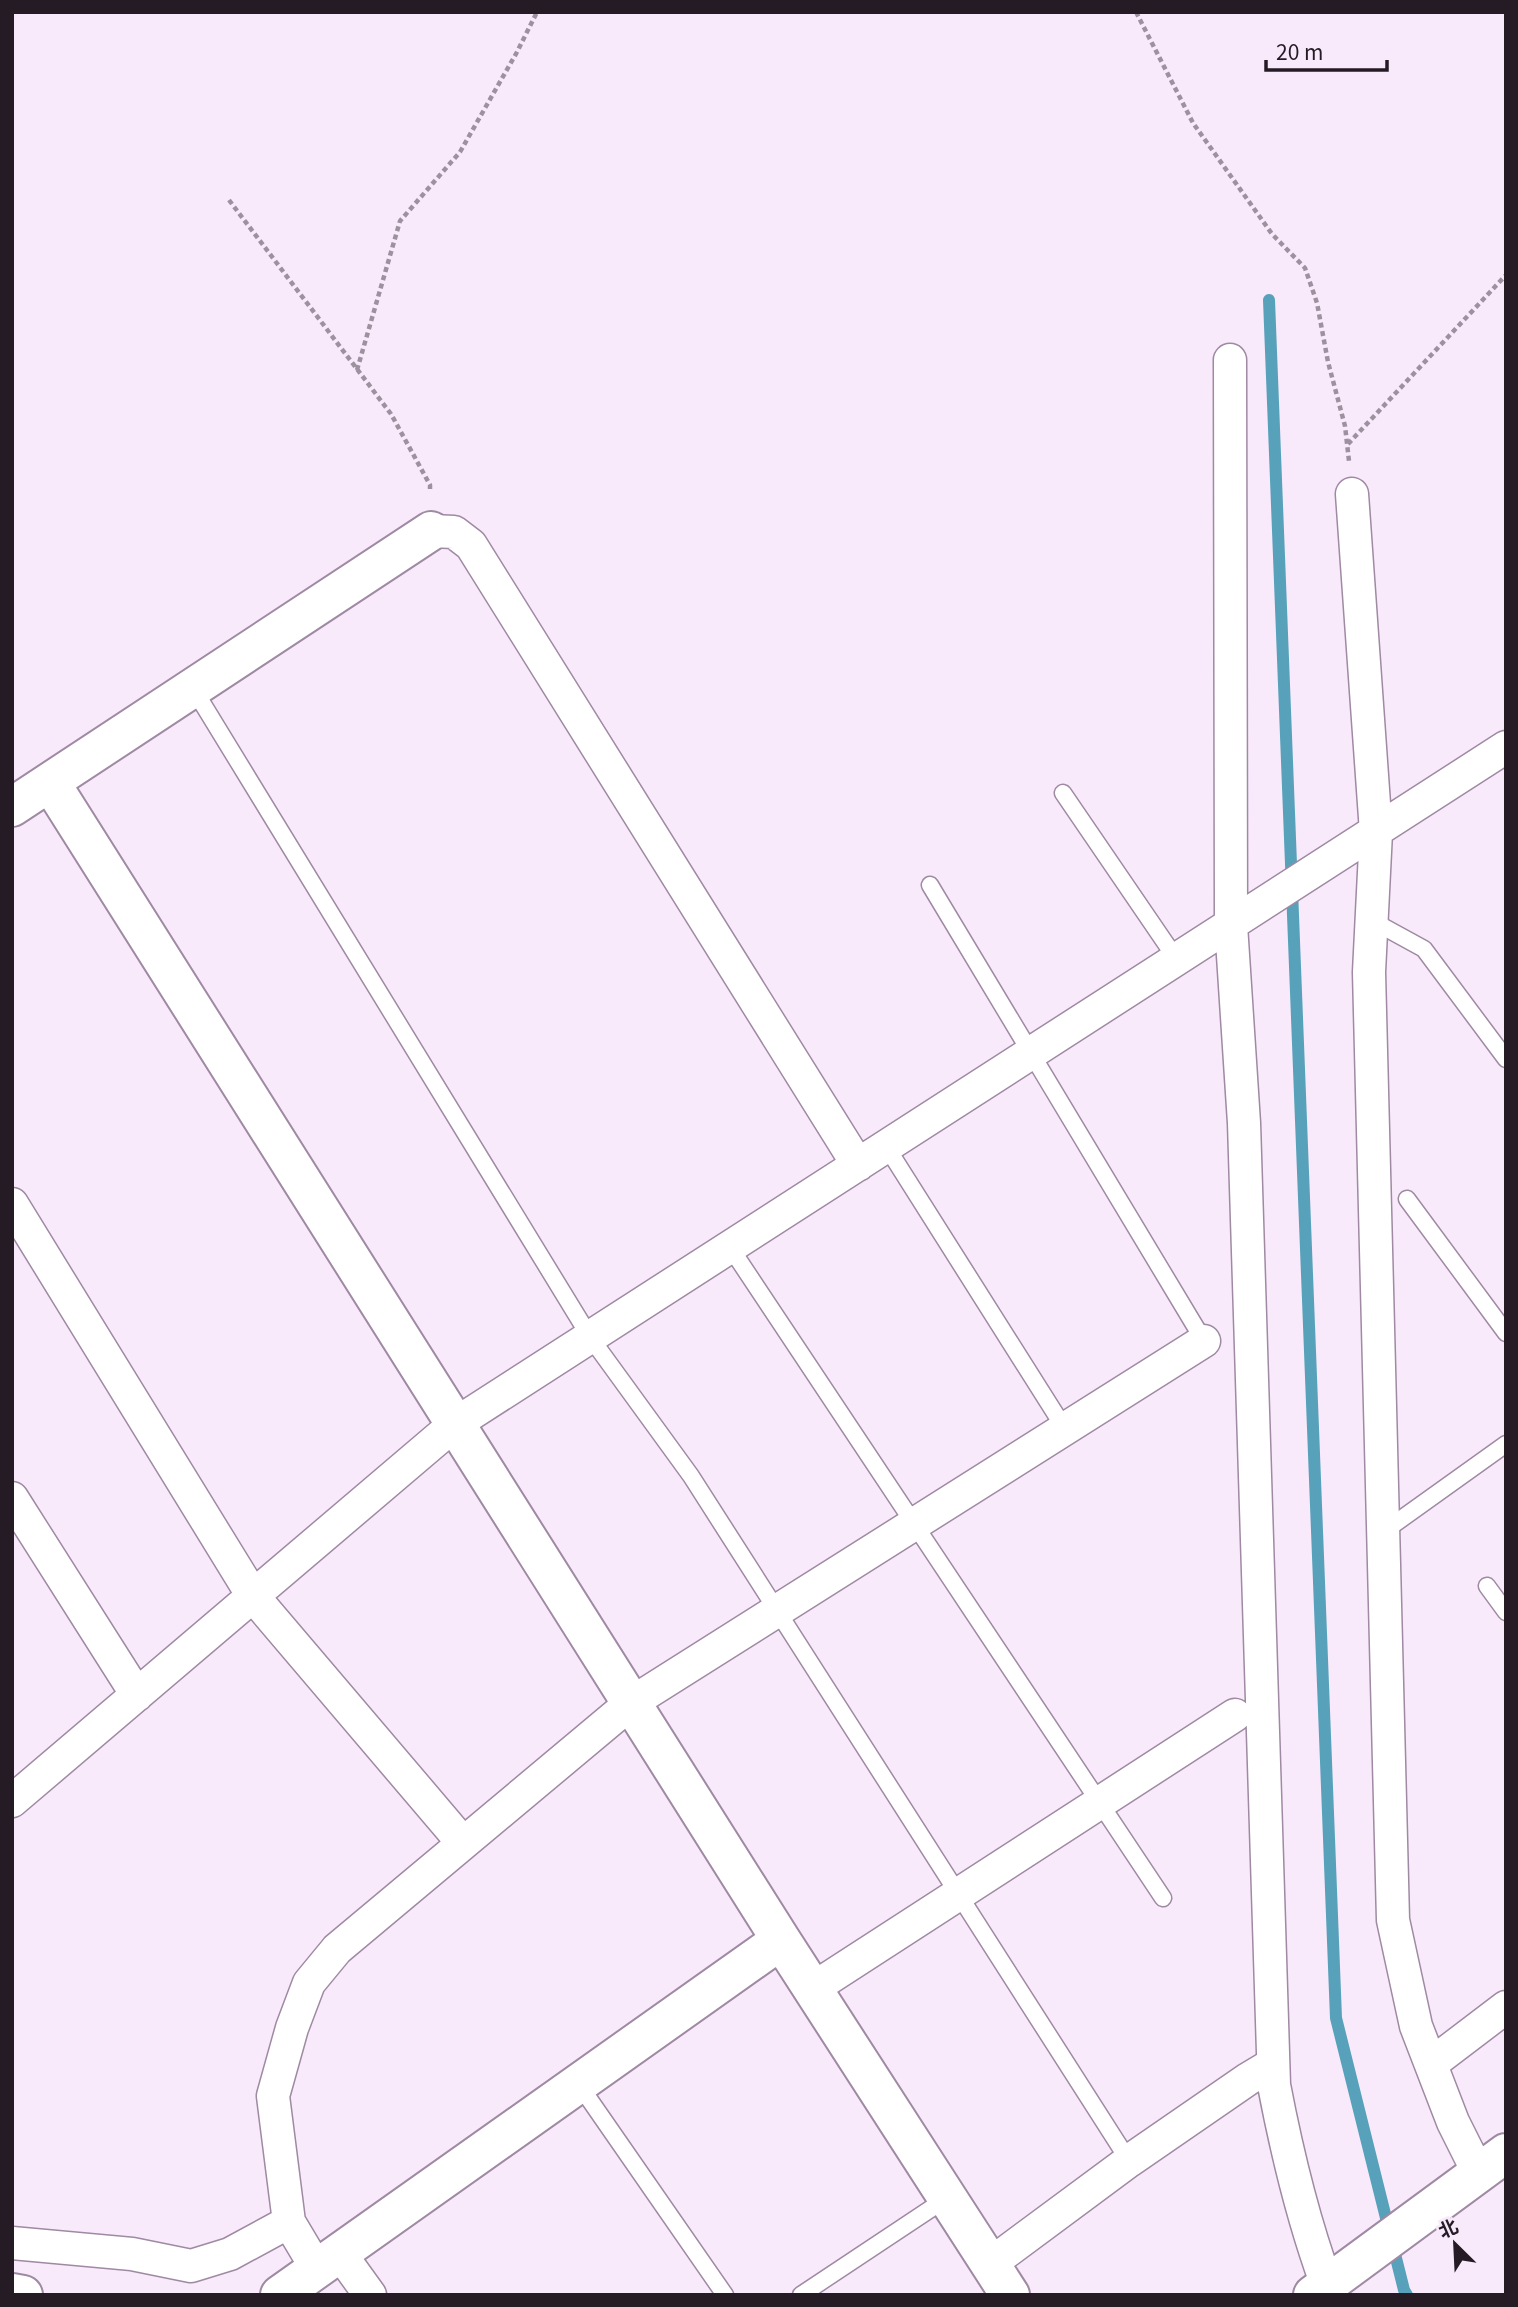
<svg xmlns="http://www.w3.org/2000/svg" width="1518" height="2307" font-family="Georgia,'Noto Sans SC',serif">
<style>
.lines{fill:none;stroke-linecap:round;stroke-linejoin:round}
.stream{stroke:#58a1ba;stroke-width:12}
.service-casing{stroke:#9f89a3;stroke-width:19}
.minor-casing{stroke:#9f89a3;stroke-width:35}
.tertiary-casing{stroke:#9f89a3;stroke-width:42}
.path{stroke:#9d919f;stroke-width:4.5;stroke-dasharray:5 3.5;stroke-linecap:butt}
.service{stroke:#fff;stroke-width:16}
.minor{stroke:#fff;stroke-width:32}
.tertiary{stroke:#fff;stroke-width:38}
</style>
<rect width="100%" height="100%" fill="#f9eafb"/>
<g class="lines">
<path class="stream" d="M1269,300L1336,2018L1404,2290L1407,2295"/>
<defs>
<path id="service" d="M193,688L590,1337L691,1476L1129,2161
M1063,793L1177,960
M930,885L1204,1341
M1371,920L1424,949L1506,1059
M886,1146L1065,1429
M1407,1199L1506,1333
M730,1247L1163,1898
M1383,1532L1506,1444
M1487,1586L1506,1612
M578,2083L725,2295
M801,2295L947,2198"/>
<path id="minor" d="M1230,360L1231,925L1244,1123L1274,2085C1287,2153 1303,2220 1327,2285
M1352,494L1376,832L1369,972L1393,1920L1416,2026L1453,2122L1479,2174
M431,531L454,532L471,545L858,1165
M12,1204L253,1596L463,1843
M12,1498L137,1695
M12,1801L455,1424L1506,747
M812,1989L1235,1715
M1431,2064L1506,2007
M12,2243L132,2254L191,2266L230,2254L289,2222
M339,2252L370,2295
M990,2264L1129,2161L1248,2079L1273,2064
M317,2269L289,2222L273,2096L292,2028L309,1983L337,1949L631,1703L1204,1341"/>
<path id="tertiary" d="M50,782L781,1940L1010,2295
M12,807L431,531
M12,2293L23,2295
M280,2295L781,1940
M1313,2295L1506,2153"/>
</defs>
<use href="#service" class="service-casing"/>
<use href="#minor" class="minor-casing"/>
<use href="#tertiary" class="tertiary-casing"/>
<path class="path" d="M1136,12L1193,123L1272,234L1305,268L1317,303L1328,362L1345,426L1349,461
M229,200L391,414L430,485V491
M357,370L400,221L460,152L517,52L537,12
M1348,444L1506,275"/>
<use href="#service" class="service"/>
<use href="#minor" class="minor"/>
<use href="#tertiary" class="tertiary"/>
</g>
<rect width="1518" height="2307" fill="none" stroke="#241b25" stroke-width="28"/>
<g transform="translate(1455 2244) rotate(336)" stroke="#f9eafb" stroke-width="5" paint-order="stroke">
<path d="M0-5L12 26L0 18L-12 26Z" fill="#241b25"/>
<text y="-10" font-size="19" font-weight="bold" text-anchor="middle" fill="#241b25">北</text>
</g>
<path d="M1266 60v10h121v-10" fill="none" stroke="#241b25" stroke-width="3.5"/>
<text x="1276" y="60" font-size="21" fill="#241b25" stroke="#f9eafb" stroke-width="5" paint-order="stroke">20 m</text>
</svg>
